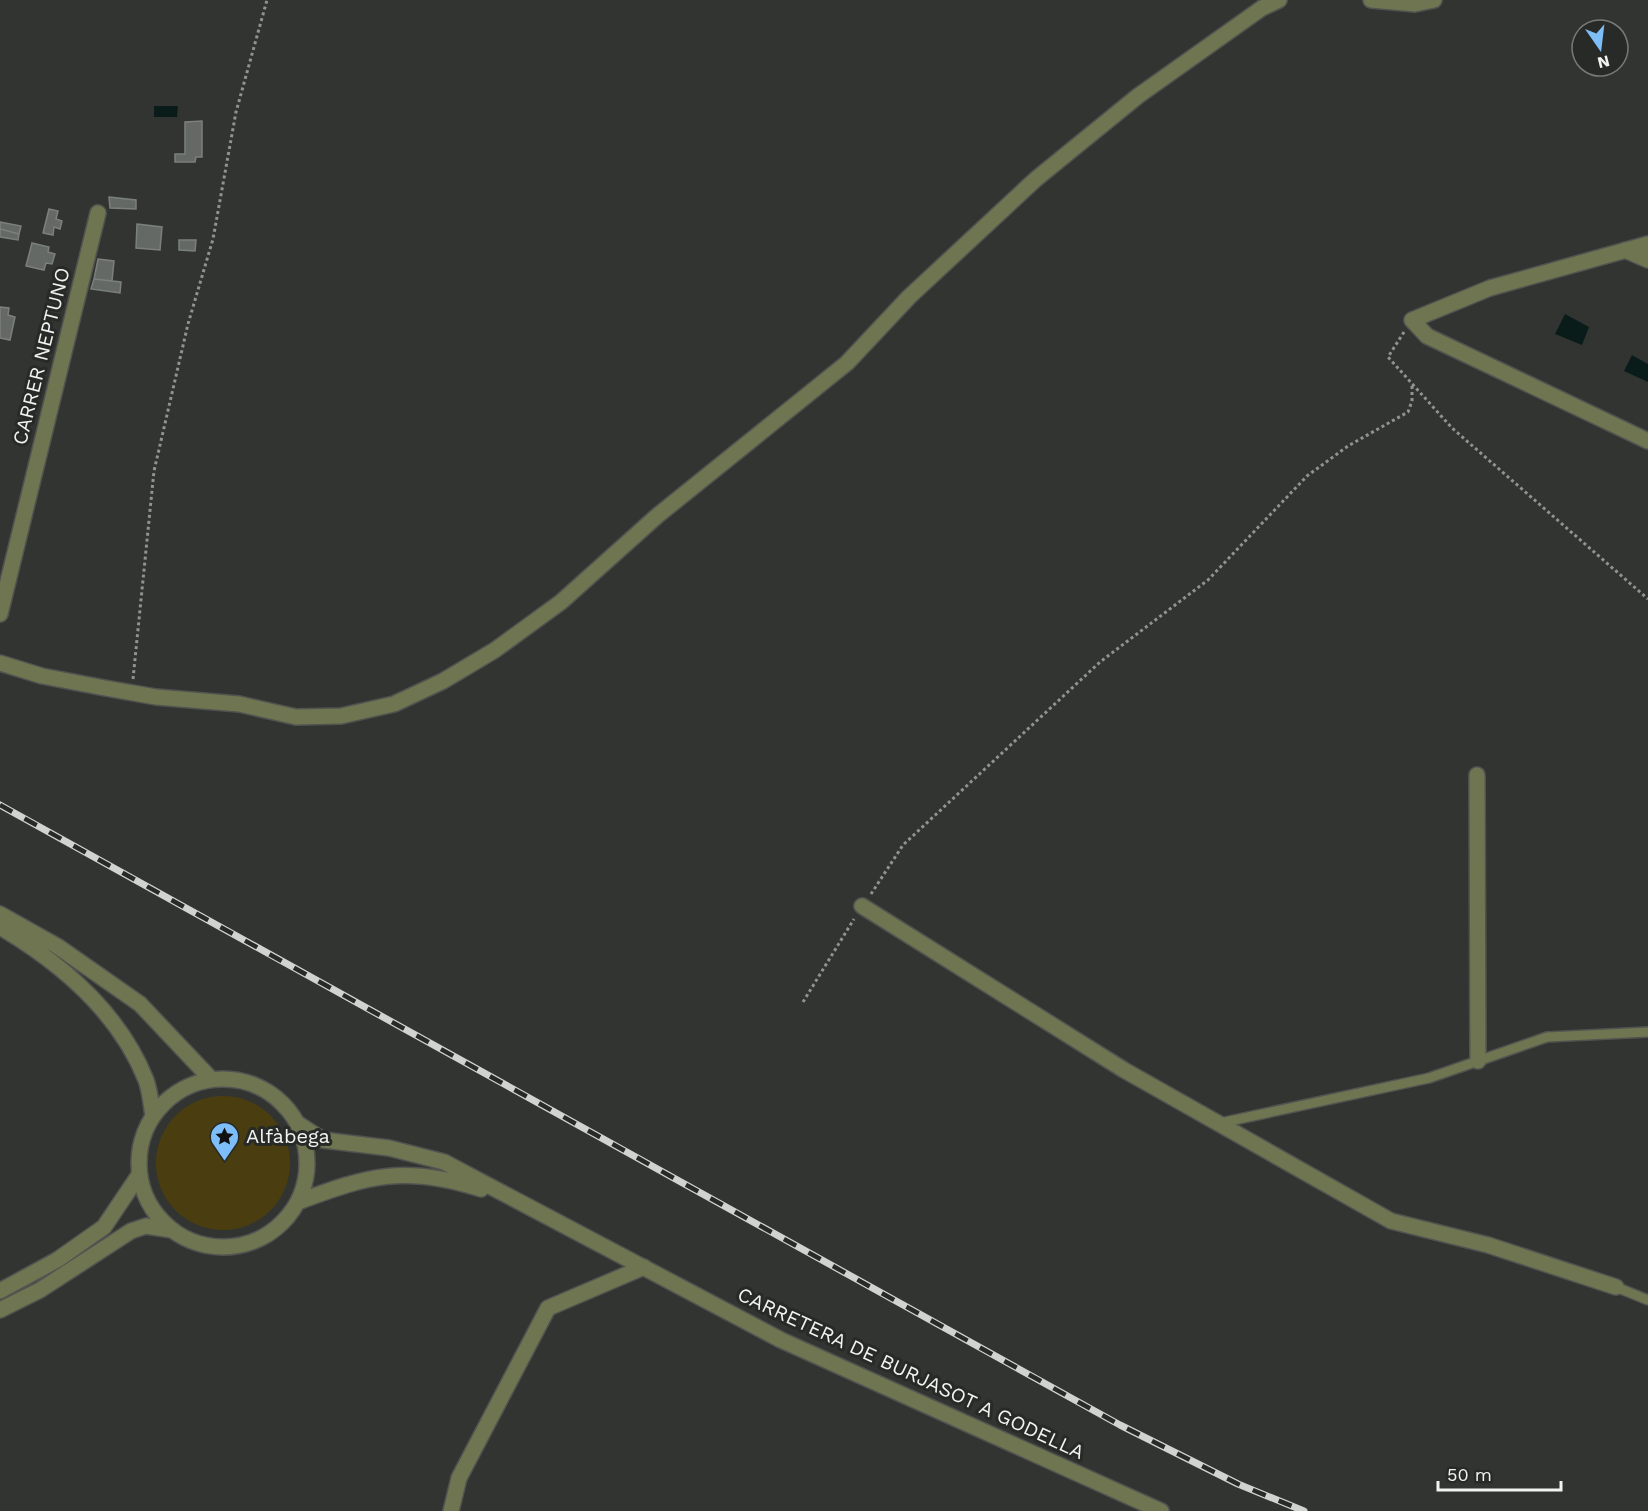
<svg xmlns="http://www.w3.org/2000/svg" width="1648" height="1511" font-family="'Work Sans',sans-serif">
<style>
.green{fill:#4a3e10}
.water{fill:#0a1c19}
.building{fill:#646966;stroke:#7b807d;stroke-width:1.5}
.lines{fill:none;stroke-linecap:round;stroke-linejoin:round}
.service-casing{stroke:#515350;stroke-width:12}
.minor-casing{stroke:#515350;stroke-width:18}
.tertiary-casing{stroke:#515350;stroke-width:18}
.path{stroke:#919390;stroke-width:3;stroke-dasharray:3 3;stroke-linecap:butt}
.service{stroke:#6e7550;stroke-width:9}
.minor{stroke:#6e7550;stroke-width:15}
.tertiary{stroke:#6e7550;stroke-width:15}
.rail-casing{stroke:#d1d3d1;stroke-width:7}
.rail{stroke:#282a27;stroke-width:4.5;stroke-dasharray:14;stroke-linecap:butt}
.labels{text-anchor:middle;stroke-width:6;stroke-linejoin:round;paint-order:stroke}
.street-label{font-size:20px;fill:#f1f3f1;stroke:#282a27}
.poi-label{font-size:20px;fill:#f1f3f1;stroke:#282a27;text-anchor:start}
</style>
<rect width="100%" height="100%" fill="#323431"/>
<path class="green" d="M156 1163a67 67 0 1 1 134 0a67 67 0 1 1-134 0Z"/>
<path class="water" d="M154,106H178L177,117H154Z
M1565,314L1589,327L1582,345L1555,334Z
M1632,355L1648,364V382L1624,371Z"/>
<path class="building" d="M202,121V157H196L195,162H175V154H185V122Z
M109,197L136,200V209L110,208Z
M49,209L58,211L56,219L62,221L60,229L54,227L53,235L43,233Z
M0,222L21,226L19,234L0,229Z
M137,224L162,227L160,250L136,248Z
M0,229L19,234L18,240L0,237Z
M179,240H196L195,251L179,250Z
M32,243L49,247L48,252L55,254L52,264L46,263L44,270L26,266Z
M98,259L114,261L112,281L94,279Z
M94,279L121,282L120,293L91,289Z
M0,307L9,308L8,315L15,317L10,340L0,338Z"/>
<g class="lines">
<defs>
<path id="service" d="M1220,1123L1429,1078L1547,1037L1648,1032
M1616,1287L1648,1300"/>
<path id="minor" d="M1371,0L1415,4L1434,0
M1648,244L1490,288L1412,320L1427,336L1648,441
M1625,250L1648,260
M0,614L98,213
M0,663L42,676L105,688L156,697L239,704L296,717L341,716L394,704L443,681L495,650L561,602L657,516L847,363L909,297L1036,179L1138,96L1262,8L1279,0
M1477,775L1478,1061
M862,906L1124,1070L1391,1221L1488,1245L1616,1287
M0,1291L57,1260L104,1227L139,1175
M0,1310L40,1290L131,1231L146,1226L172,1230
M451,1511L459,1478L548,1308L644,1267"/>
<path id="tertiary" d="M0,914L57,946L140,1004L211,1079
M0,927C61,963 119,1012 146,1080C150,1091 151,1104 153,1116
M139 1163a84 84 0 1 1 168 0a84 84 0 1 1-168 0Z
M297,1123L323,1140L389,1148L444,1162L781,1340L1161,1511
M298,1202C369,1175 405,1165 481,1189"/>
</defs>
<use href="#service" class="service-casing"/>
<use href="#minor" class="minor-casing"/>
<use href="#tertiary" class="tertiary-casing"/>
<path class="path" d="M1404,332L1388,357L1452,428L1648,599
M133,679L154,471L188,324L213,239L236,112L267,0
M871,894L903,845L1100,662L1208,580L1307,476L1348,446L1408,412L1412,401V384
M803,1002L854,919"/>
<use href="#service" class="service"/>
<use href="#minor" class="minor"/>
<use href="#tertiary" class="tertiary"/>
<defs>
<path id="rail" d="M0,805L1120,1425L1238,1484L1304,1511"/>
</defs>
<use href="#rail" class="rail-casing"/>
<use href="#rail" class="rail"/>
</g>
<defs>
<symbol id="sight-pin" viewBox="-11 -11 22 30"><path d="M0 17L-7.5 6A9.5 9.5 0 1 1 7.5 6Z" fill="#7dbef9" stroke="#282a27"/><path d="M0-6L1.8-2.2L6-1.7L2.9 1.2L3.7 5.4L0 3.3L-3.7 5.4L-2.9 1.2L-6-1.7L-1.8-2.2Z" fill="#111"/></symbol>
</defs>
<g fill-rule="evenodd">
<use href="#sight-pin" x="208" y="1120" width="33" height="45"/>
</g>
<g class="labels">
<g class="street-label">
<text transform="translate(41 356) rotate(-76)" y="7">CARRER NEPTUNO</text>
<text transform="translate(911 1373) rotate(25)" y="7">CARRETERA DE BURJASOT A GODELLA</text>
</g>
<g class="poi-label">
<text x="246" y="1143">Alfàbega</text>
</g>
</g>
<g transform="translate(1600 48) rotate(166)"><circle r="28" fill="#282a27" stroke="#787a78" stroke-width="1.5"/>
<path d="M0-4.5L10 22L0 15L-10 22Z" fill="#7dbef9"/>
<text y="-9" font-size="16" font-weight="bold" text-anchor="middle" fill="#f1f3f1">N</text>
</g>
<path d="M1438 1481v9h123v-9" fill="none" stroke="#f1f3f1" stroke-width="3"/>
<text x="1447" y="1481" font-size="18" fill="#f1f3f1" stroke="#282a27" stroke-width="4.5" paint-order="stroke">50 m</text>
</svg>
